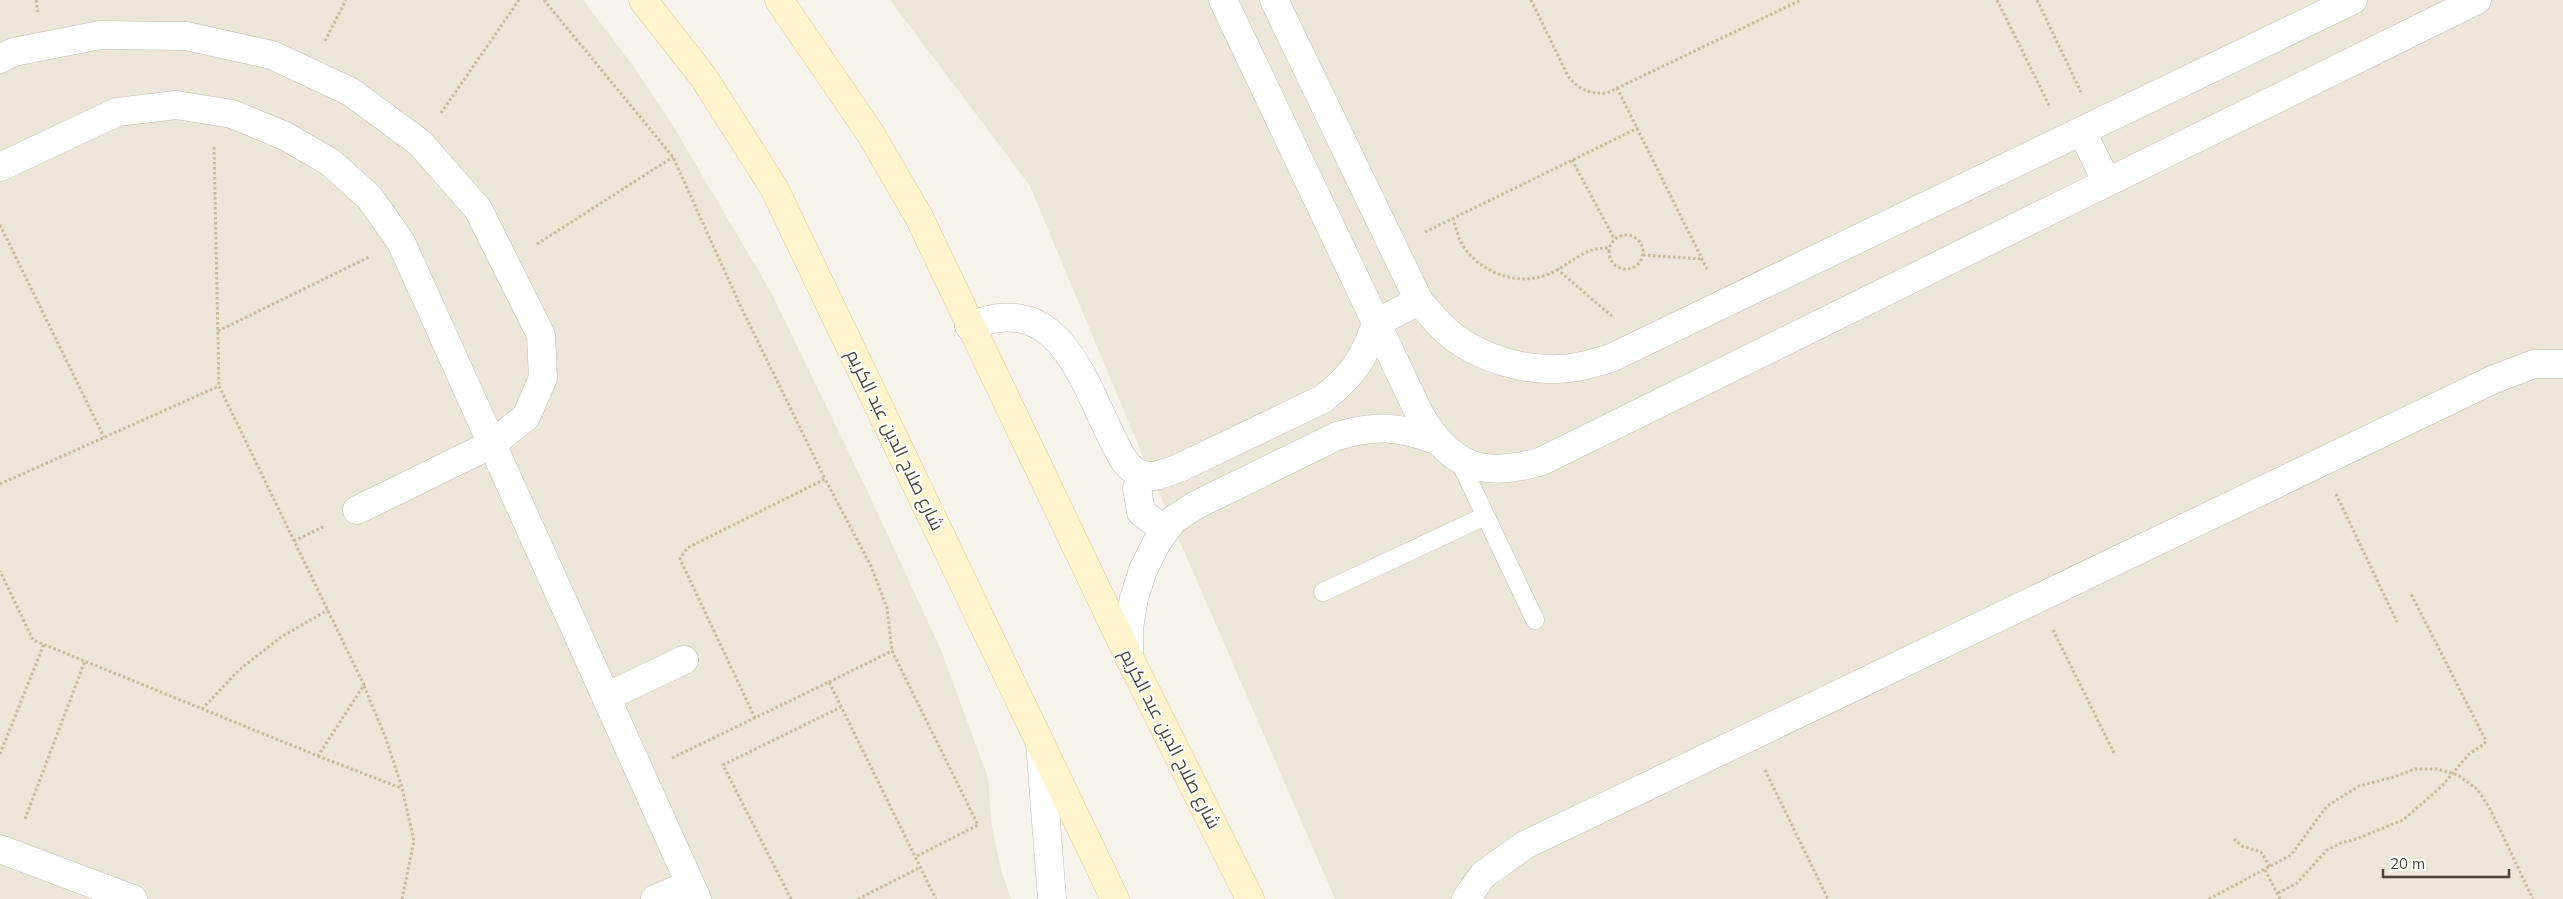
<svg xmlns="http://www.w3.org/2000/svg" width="2563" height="899" font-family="Mulish,Cairo,sans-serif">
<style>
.residential{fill:#ebe6d8}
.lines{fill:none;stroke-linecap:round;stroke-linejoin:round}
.service-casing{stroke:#c3bcac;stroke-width:19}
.minor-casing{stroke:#c3bcac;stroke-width:29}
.secondary-casing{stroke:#dbca97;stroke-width:29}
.path{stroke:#c7b99c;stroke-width:3;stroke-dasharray:2.5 2.5;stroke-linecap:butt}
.service{stroke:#fff;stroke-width:18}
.minor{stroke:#fff;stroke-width:28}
.secondary{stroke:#fff4cd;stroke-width:28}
.labels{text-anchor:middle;stroke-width:4;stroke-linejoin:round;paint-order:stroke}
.street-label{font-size:18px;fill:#4c4537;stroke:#fff}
</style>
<rect width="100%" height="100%" fill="#f7f3eb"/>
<path class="residential" d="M0,0H583L631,63L672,124L771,292L866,488L941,650L988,778L992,827L1002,873L1011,899H0Z
M890,0H2563V899H1335L1144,459L1030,186Z"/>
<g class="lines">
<defs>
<path id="service" d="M1458,458L1535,620
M1323,592L1485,516"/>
<path id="minor" d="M1223,0L1420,415C1451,467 1483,479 1542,461L2477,0
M1274,0L1419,301C1427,310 1434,319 1442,327C1475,359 1532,375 1577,367C1589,365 1600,361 1611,358L2353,0
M0,59L14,52L100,35L186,36L272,55L351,92L420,143L478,209L541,335L543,378L526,417L492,444L357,510
M2082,131L2106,181
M0,167L117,112L176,105L232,114L285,136L330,162L369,197L401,242L697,899
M969,326C1057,290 1081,375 1112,438C1120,453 1125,469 1143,475C1155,479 1167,472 1179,468L1323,399C1352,376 1365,358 1376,323L1419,301
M1143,475L1137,488L1141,512L1158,525L1169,526
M1129,657V628L1134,598L1143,570L1156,544L1173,520L1196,505L1337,436C1375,425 1398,426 1435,440
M606,697L684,660
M1040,743L1052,899
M0,849L133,899
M655,899L690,884
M1466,899L1483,875L1525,845L2492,380L2534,364H2563"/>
<path id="secondary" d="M643,0L704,78L774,188L1115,899
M779,0L870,133L919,217L1129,657L1250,899"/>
</defs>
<use href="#service" class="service-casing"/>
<use href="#minor" class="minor-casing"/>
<use href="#secondary" class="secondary-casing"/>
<path class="path" d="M36,0L38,12
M544,0L673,157L740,305L825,479
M1531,0L1568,76C1579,90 1589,94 1607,93L1801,0
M1997,0L2050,107
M2037,0L2081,92
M325,41L346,0
M1617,88L1708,271
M441,113L519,0
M214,147L219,386
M1572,160L1614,238
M1453,218C1455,225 1457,234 1460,240C1474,269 1512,286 1543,276C1570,268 1579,247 1609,248
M0,225L104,437
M1425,232L1638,128
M1609 252a17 17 0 1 1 34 0a17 17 0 1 1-34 0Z
M537,244L673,157
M1643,255L1702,259
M1557,269L1614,318
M218,331L369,257
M0,484L219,386L364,685L318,756L33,640L0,571
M2336,494L2397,622
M294,541L325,526
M2053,630L2114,753
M829,682L892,651L978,825L915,857
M364,686L385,736L402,788L414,841L402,899
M202,709L239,670L281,637L328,610
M755,718L680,559L687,548L825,479L871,566L887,608L892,651
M0,754L44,644
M318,756L401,788
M672,758L829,682L936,899
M1765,770L1828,899
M25,819L85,661
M2234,839L2242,846L2261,852L2270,867
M2265,870L2280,899
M2278,893L2297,883L2327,850L2341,843L2356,839L2403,820L2441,787L2469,754L2483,745L2486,741L2411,594
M791,899L723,765L841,707
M858,899L921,867
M2209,899L2291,855L2327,806L2359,786L2394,777L2415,769H2437L2458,775L2477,789L2489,807L2533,899"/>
<use href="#service" class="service"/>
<use href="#minor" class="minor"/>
<use href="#secondary" class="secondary"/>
</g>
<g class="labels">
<g class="street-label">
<text transform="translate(895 440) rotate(64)" y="6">شارع صلاح الدين عبد الكريم</text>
<text transform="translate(1170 739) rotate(63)" y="6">شارع صلاح الدين عبد الكريم</text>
</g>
</g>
<path d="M2383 869v8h126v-8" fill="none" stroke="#4c4537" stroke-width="2.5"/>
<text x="2390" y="869" font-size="15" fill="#4c4537" stroke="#ffffff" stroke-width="4" paint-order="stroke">20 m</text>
</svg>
